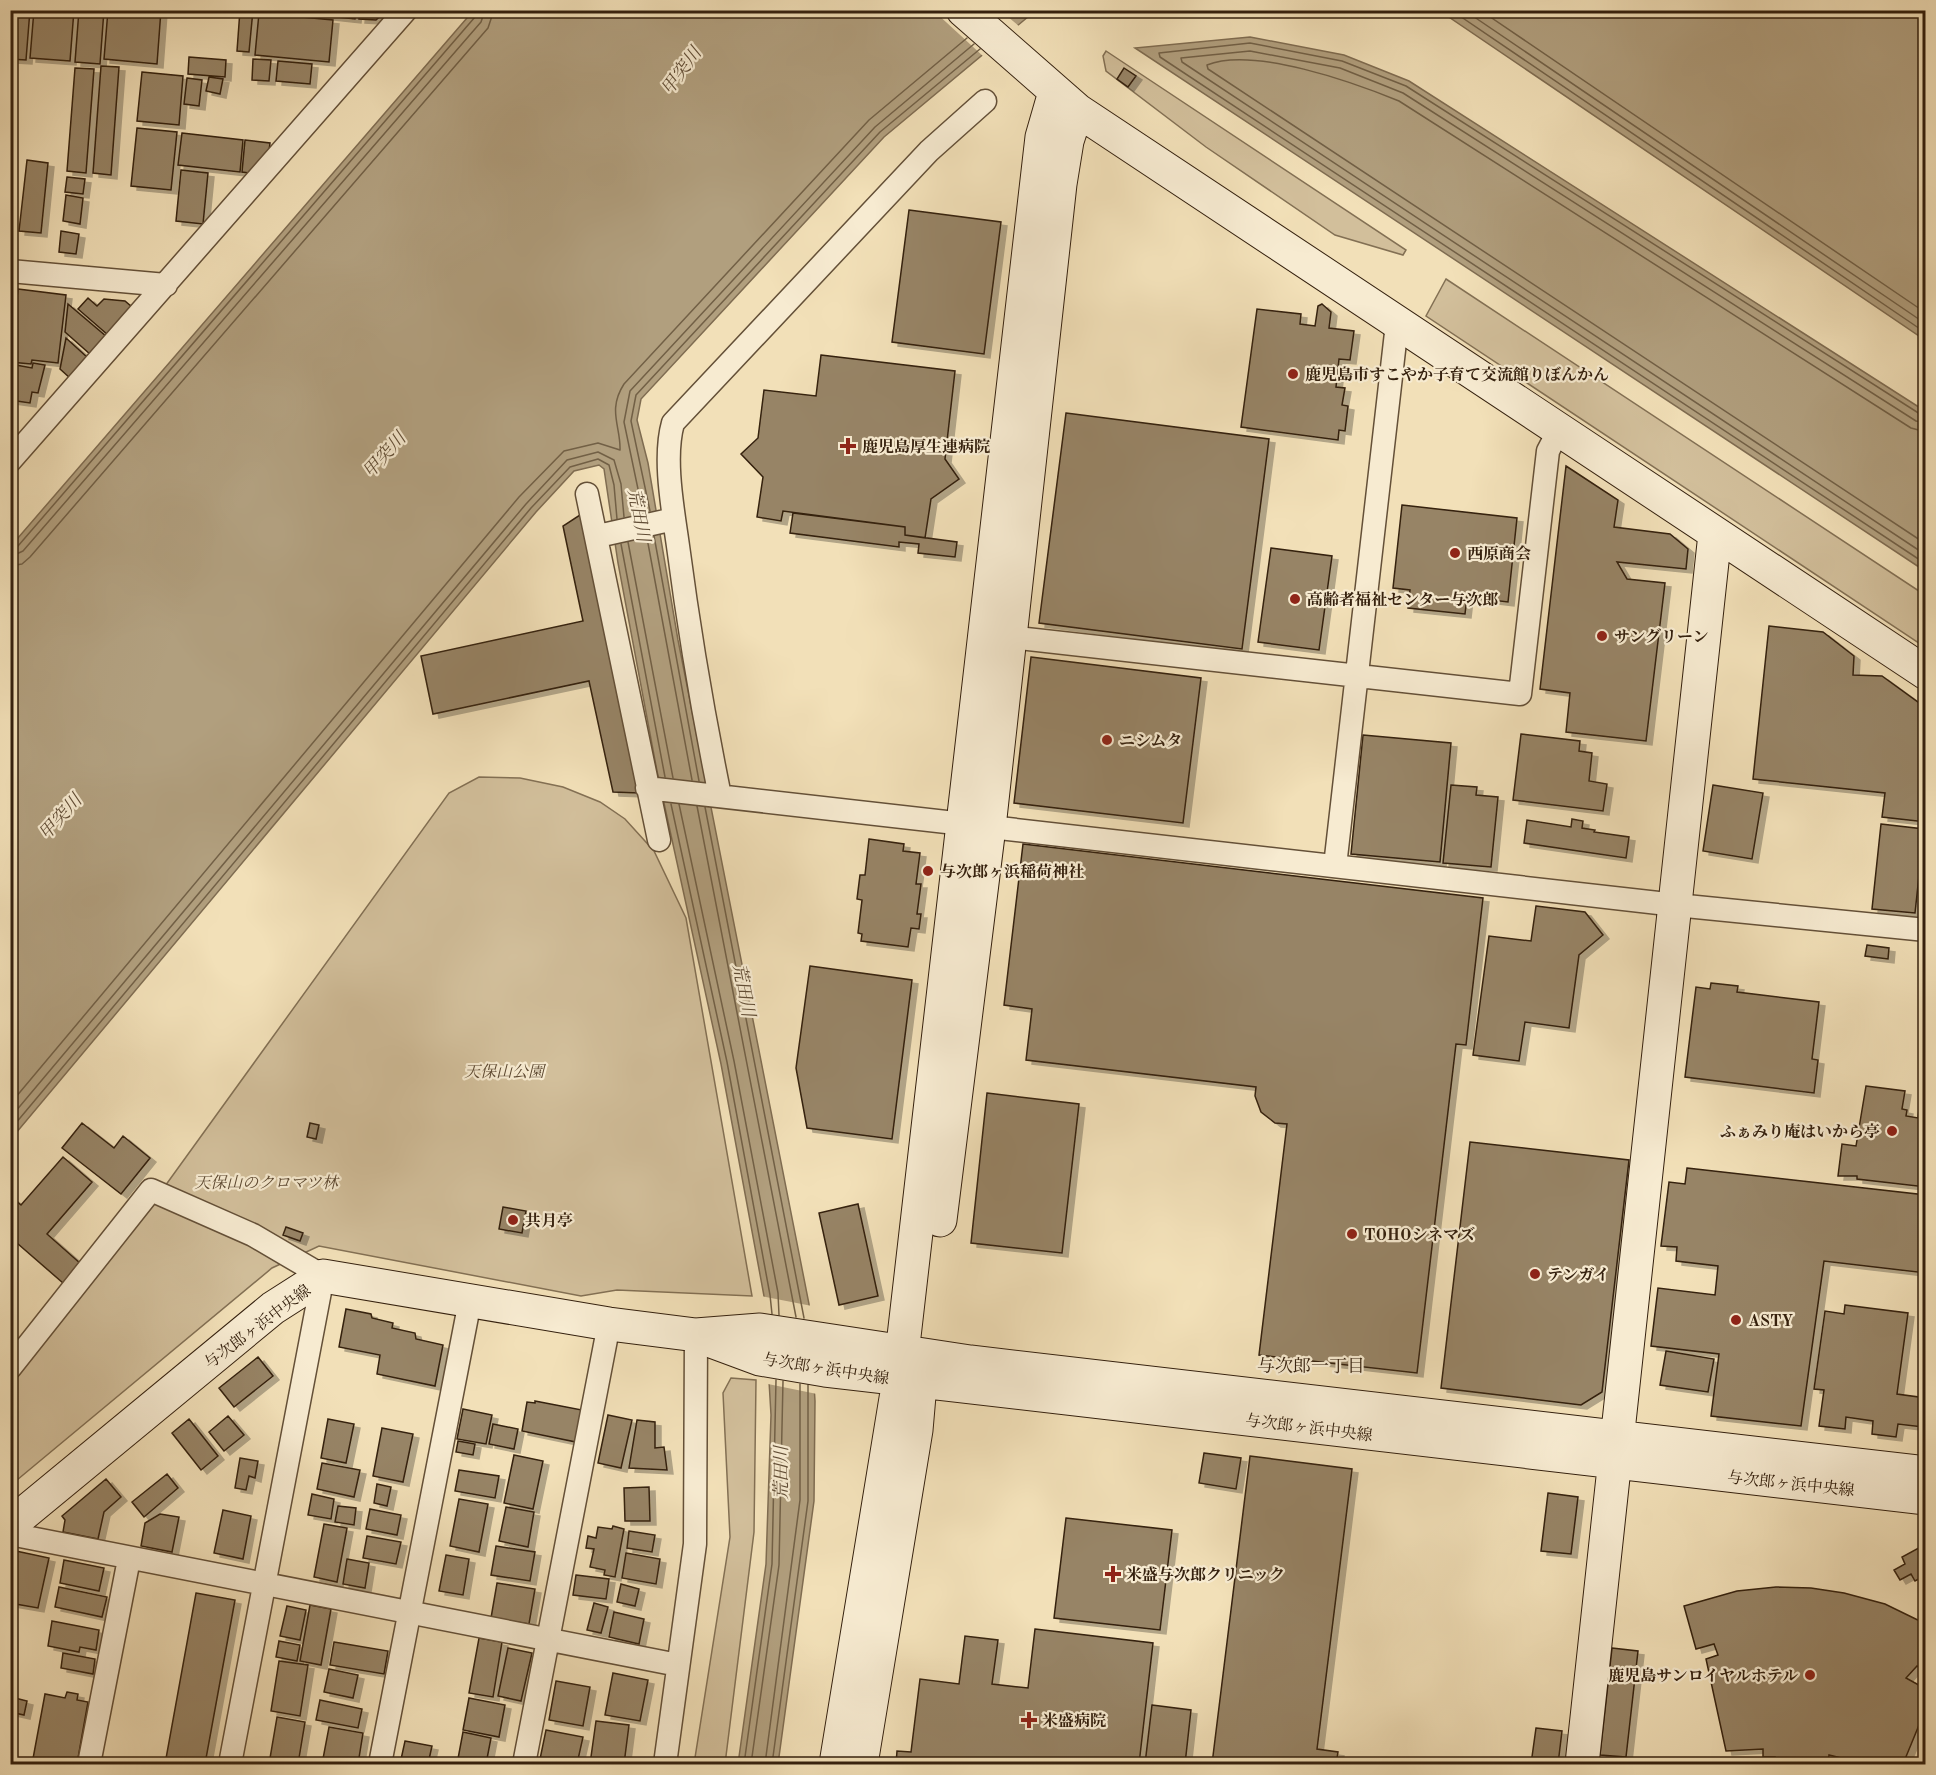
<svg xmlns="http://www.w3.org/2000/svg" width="1936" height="1775" font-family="'Old Standard TT','Noto Serif JP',serif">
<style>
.green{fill:#d2bf9b;stroke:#837054;stroke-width:1.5}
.water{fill:#b19f7e;stroke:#7f6c51;stroke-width:1.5}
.pier{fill:#f2e0b8}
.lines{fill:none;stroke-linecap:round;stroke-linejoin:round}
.shore{stroke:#726046;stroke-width:1.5}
.building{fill:#978466;stroke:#34200e;stroke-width:1.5;filter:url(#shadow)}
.street-casing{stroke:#645038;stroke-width:25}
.secondary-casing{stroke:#34200e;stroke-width:35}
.street{stroke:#f7ebd1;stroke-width:22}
.secondary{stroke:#f7ebd1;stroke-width:33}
.poi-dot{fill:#8f2418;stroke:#f7ebd1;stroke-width:2}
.labels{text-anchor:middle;stroke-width:4.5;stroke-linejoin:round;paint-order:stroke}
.poi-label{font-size:16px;font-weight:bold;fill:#34200e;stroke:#f7ebd1;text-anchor:start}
.park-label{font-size:16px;font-style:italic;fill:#5c4831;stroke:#f7ebd1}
.street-label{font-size:16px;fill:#34200e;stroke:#f7ebd1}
.water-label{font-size:18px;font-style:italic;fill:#604c35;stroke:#f7ebd1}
.neighbourhood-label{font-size:18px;fill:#34200e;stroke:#f7ebd1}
</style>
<defs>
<filter id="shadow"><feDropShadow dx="6" dy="4" stdDeviation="0" flood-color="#0004"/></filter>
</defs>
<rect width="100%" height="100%" fill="#f2e0b8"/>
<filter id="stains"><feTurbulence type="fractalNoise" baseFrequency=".00333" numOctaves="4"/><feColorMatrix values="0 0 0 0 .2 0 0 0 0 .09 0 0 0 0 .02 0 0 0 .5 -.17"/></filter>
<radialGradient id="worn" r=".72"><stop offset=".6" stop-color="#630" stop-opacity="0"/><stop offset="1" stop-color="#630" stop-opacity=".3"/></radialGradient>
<path class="green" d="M1106,51L1406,250L1403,255L1335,235L1206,147L1106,71L1103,56Z
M1446,279L1925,595V647L1426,316Z
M479,777L520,778L563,787L600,802L625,819L654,851L686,918L752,1296L617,1290L581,1296L319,1246L272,1268L11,1485V1381L147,1211L449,793Z
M731,1378L756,1380L754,1532L725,1764H694L730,1537L723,1393Z"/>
<path class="water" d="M473,11H1035L884,137L641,399L637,420L648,463L678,640L809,1304L815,1401L814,1501L778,1764H738L766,1564L771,1415L764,1296L721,1064L657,771L618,563L604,469L599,465L574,471L536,512L11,1139V546Z
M1440,11H1925V340Z
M1250,37L1344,55L1409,81L1925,411V571L1135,48Z"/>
<path class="pier" d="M934,11H1001L1020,27L984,57Z
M761,1296L812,1306L817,1394L768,1384Z"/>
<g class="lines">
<path class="shore" d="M1451,10L1926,333
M1464,10L1926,324
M1480,10L1926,313
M1926,416L1920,414L1406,86L1342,61L1250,43L1159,53L1160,57L1926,564
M1926,423L1916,421L1403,93L1340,68L1250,51L1181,58L1182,62L1926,555
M1926,432L1911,428L1399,101C1355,83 1253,46 1207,65L1208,69L1926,544
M650,511L631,421L636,395L880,132L980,49
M643,513L624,422L630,391L875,127L974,44
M654,536L699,781
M647,538L692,780
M628,542L673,778
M621,544L665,777
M10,549L18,546L475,17L477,10
M10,557L23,551L481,22L485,10
M10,566L22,564L30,557L488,28L494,10
M671,804L727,1062L770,1295L772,1314
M679,804L734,1061L778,1293L779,1315
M697,806L796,1317
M705,807L804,1318
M10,1104L519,497L564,451L598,443L620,450C621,427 607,410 624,384L869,120L967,38
M10,1118L526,504L567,460L598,452L614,460L621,484L624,517
M10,1130L531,508L570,467L598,459L609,465L614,485L617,519
M744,1764L772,1564L776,1380
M751,1764L779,1565L783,1381
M765,1764L800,1500V1384
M772,1764L808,1501V1385"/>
</g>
<path class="building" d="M10,10H30L26,60L10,59Z
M34,10H74L70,61L30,58Z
M79,10H104L100,64L75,62Z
M108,10H161L157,64L104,59Z
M240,10H253L249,52L237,51Z
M273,10H356L355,19Z
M360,10H387L376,20L359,19Z
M259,13L333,20L329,62L255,55Z
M189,57L226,60L225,77L188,74Z
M253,59L271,60L269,81L252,80Z
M278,61L312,64L310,84L276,81Z
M101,66L119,67L111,175L93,173Z
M75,68L94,69L86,173L67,171Z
M1124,68L1136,76L1128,87L1117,79Z
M142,72L183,76L179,125L137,121Z
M209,77L223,79L220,94L206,91Z
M187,78L202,80L199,106L184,104Z
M137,128L177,132L171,190L131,186Z
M182,133L243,140L240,172L178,165Z
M245,140L270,143L269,151L249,173L242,172Z
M27,160L48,163L41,233L19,231Z
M181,170L208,173L203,224L176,221Z
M67,177L85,179L83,194L65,192Z
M66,195L83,198L80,224L63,221Z
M909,210L1001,222L984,354L892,342Z
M61,231L79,234L76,254L59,252Z
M18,289L66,295L58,363L32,360L31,364L10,362Z
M10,290L14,291L11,320H10Z
M88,298L97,306L104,299L125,301L132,307L108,335L78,309Z
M68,304L107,337L91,355L65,332Z
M1322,304L1331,312L1329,328L1354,331L1350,360L1339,359L1336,387L1345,388L1342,405L1348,406L1345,431L1339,430L1338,440L1241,427L1257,309L1301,314L1300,324L1315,326L1318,306Z
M66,338L88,358L70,378L60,369Z
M821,355L955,371L945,459L959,479L931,499L925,538L905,535V527L783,511L781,521L757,517L763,477L741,454L758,438L764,390L816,396Z
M33,363L45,365L38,393L32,392L30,403L10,400V364L32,368Z
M1066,413L1269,439L1242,649L1039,623Z
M1566,466L1618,500L1614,527L1670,534L1688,549L1686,569L1617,562L1627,579L1665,583L1646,741L1566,732L1570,693L1540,689Z
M1402,505L1517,518L1508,602L1467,597L1465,614L1408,608L1410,590L1393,588Z
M583,513L639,793L613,792L589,681L433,714L421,656L583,621L563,526Z
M793,513L905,527V535L957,542L955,557L918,553L919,544L899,542V547L790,533Z
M1271,548L1332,556L1319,650L1258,642Z
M1769,626L1823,632L1854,656L1853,675L1882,676L1926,708V822L1882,817L1885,793L1753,779Z
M1031,657L1201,678L1183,823L1014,803Z
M1521,734L1580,741L1579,751L1592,753L1589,781L1607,784L1603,811L1513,800Z
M1363,735L1451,743L1440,862L1351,854Z
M1451,785L1477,787L1476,795L1498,797L1491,867L1443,863Z
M1713,785L1763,793L1752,859L1703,851Z
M1572,819L1583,821L1582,828L1595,830L1594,832L1629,837L1626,858L1524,843L1527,820L1571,827Z
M1881,824L1924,829L1915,913L1872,909Z
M869,839L904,844L903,851L920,853L916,884H921L917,914H921L919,929L911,928L908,947L861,941L862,934L858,933L862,900L857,899L860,875H865Z
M1023,844L1483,898L1466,1045L1456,1044L1417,1373L1259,1355L1287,1124L1275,1123L1261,1112L1255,1096L1256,1087L1026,1060L1032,1009L1004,1005Z
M1536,906L1585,912L1603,935L1579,955L1569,1028L1525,1022L1519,1061L1473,1055L1489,936L1531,941Z
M1867,945L1889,948L1888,959L1865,956Z
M810,966L912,980L892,1139L807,1128L796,1068Z
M1711,983L1738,986L1737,992L1819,1002L1812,1059L1818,1060L1814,1093L1685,1077L1696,987L1710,989Z
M1866,1086L1905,1091L1902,1109L1907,1110L1906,1116L1918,1118L1920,1099L1926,1100V1187L1857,1179V1176H1838L1842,1144L1856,1146Z
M987,1093L1079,1104L1062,1253L971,1243Z
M82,1123L114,1148L123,1136L150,1158L121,1194L62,1148Z
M310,1123L319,1125L316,1139L307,1137Z
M1470,1142L1629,1160L1602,1392L1581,1405L1441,1388Z
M63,1157L92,1182L47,1234L81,1264L63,1283L10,1237V1196L21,1205Z
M1687,1168L1926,1195V1273L1824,1261L1801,1426L1711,1416L1719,1354L1651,1346L1658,1288L1715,1295L1718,1266L1676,1261L1677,1247L1661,1246L1669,1182L1685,1184Z
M858,1204L878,1296L839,1305L819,1213Z
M503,1207L526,1211L522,1233L499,1229Z
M286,1227L303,1233L300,1241L283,1235Z
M1845,1305L1908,1313L1897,1394L1926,1398L1923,1427L1898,1424L1896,1437L1872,1434L1873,1421L1846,1417L1845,1429L1819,1426L1824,1390L1814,1389L1825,1311L1844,1314Z
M346,1309L371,1314L372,1318L393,1323L392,1328L415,1333L416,1339L443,1345L435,1386L377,1374L380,1355L339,1347Z
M1666,1351L1714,1359L1708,1392L1660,1385Z
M258,1357L273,1376L234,1407L219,1388Z
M535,1401L582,1410L576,1442L522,1431L527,1402L535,1403Z
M463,1409L492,1415L486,1444L457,1439Z
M608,1415L632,1420L621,1468L598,1463Z
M228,1416L244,1435L224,1451L209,1432Z
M189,1419L218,1456L201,1470L172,1433Z
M328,1419L354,1424L346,1463L321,1458Z
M637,1420L655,1422V1448L664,1447L667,1470L629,1468Z
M493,1424L518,1429L514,1449L489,1444Z
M382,1428L413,1434L403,1482L373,1476Z
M458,1441L475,1444L473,1455L456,1452Z
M1204,1453L1241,1458L1236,1489L1199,1483Z
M514,1455L543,1461L533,1509L504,1503Z
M1250,1456L1352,1469L1317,1749L1338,1752L1336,1764H1212Z
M240,1458L258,1461L255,1478L249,1476L246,1490L235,1488Z
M322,1463L360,1470L354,1497L317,1489Z
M459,1470L499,1476L495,1498L455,1491Z
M167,1474L178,1488L144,1517L132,1502Z
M106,1479L121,1497L104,1512L98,1539L63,1532L65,1520L62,1516Z
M377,1484L391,1487L387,1506L374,1503Z
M649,1487L650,1521H625L624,1488Z
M1548,1493L1578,1497L1571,1554L1541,1551Z
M312,1494L334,1499L331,1519L308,1515Z
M459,1499L488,1504L479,1552L450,1546Z
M338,1506L356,1508L354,1525L335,1522Z
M506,1507L534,1512L528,1547L499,1541Z
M370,1509L401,1515L397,1535L366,1529Z
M223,1510L251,1516L243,1559L214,1553Z
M160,1514L179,1517L172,1552L141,1546L145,1523Z
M1066,1518L1172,1530L1160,1630L1054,1618Z
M324,1524L347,1528L337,1582L314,1577Z
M613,1526L624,1529L615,1577L604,1575L605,1570L590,1567L594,1549L586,1548L588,1536L596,1538L598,1527L612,1529Z
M629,1531L655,1535L652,1552L627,1548Z
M367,1536L401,1542L396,1564L363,1558Z
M1926,1544V1575L1915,1581L1911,1574L1900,1580L1894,1570L1905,1564L1902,1557Z
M496,1546L535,1552L530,1581L491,1575Z
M16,1551L49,1558L38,1608L10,1603V1576Z
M626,1553L660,1559L656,1584L622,1578Z
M446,1555L469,1559L463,1595L439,1591Z
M347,1559L369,1563L365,1588L343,1584Z
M64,1560L104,1568L99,1591L60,1583Z
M576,1575L609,1579L606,1599L573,1595Z
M497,1583L535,1589L529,1624L491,1618Z
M621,1584L639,1589L635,1606L617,1602Z
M59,1587L107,1597L102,1617L55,1607Z
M1776,1587L1811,1588L1844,1593L1885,1604L1926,1624V1672L1917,1666L1906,1678L1926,1689V1708L1903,1764H1865L1829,1755L1828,1764H1774L1775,1757H1763V1749L1726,1751L1706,1659L1718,1655L1714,1644L1696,1649L1684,1606L1737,1591Z
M196,1593L235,1600L205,1764H165Z
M594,1603L608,1607L601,1633L587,1630Z
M310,1605L331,1609L321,1665L300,1661Z
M287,1606L306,1610L300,1640L280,1636Z
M614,1612L644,1619L639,1644L609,1637Z
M52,1621L99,1630L96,1650L80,1647L79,1652L48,1646Z
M1035,1629L1153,1643L1139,1764H896L897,1751L911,1752L920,1679L959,1684L965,1636L998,1640L992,1684L1028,1688Z
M479,1638L502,1642L493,1697L469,1693Z
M279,1641L300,1645L297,1661L276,1657Z
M334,1642L388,1651L384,1674L330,1665Z
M508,1648L532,1653L521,1701L498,1696Z
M1612,1648L1638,1651L1626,1757L1600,1755Z
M63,1653L95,1659L93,1674L61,1668Z
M279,1661L308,1665L300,1716L271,1711Z
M329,1669L358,1675L353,1698L324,1692Z
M613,1673L648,1680L640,1721L605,1715Z
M556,1681L590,1687L583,1726L549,1720Z
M67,1692L78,1694L77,1700L88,1702L77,1764H32L45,1694L65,1698Z
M11,1697L27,1701L24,1715L10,1712Z
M469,1698L505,1705L499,1737L463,1730Z
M320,1700L362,1709L358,1728L316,1720Z
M1152,1705L1191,1710L1185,1764H1145Z
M277,1717L305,1722L298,1764H269Z
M596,1721L629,1725L624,1764H590Z
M329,1727L363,1733L358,1764H322Z
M1536,1728L1562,1731L1558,1764H1531Z
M546,1730L583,1737L577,1764L540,1759Z
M463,1732L491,1738L486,1764H457Z
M405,1741L432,1746L428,1764H400Z"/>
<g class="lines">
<defs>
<path id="street" d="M10,271L166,285
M10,461L406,10
M587,494L659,840
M598,536L674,519
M1009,637L1520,694L1548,451L1559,430
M647,788L1676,905L1926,930
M720,796C703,713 689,630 678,546C673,510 663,458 673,423L929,151L985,101
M1335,866L1397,324
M10,1368L151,1190L253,1235L323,1276L230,1764
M10,1534L678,1665
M89,1764L129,1559
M380,1764L470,1301
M524,1764L609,1324
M665,1764L695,1544L696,1335"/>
<path id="secondary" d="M963,10L1077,110L1926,673
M940,1220L989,827L1060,184L1067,141L1077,110
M706,1339L760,1359L825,1370L1926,1498
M10,1525L273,1308L323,1276L609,1324L696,1335L760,1330L970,1362L1926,1473
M836,1764L899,1380L1042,137L1055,92
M861,1764L916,1430L920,1384
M1582,1764L1715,534"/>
</defs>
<use href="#street" class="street-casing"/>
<use href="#secondary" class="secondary-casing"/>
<use href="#street" class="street"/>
<use href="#secondary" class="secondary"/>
</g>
<g class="poi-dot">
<circle cx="1293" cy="374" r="6"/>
<path d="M845 437h6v6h6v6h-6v6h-6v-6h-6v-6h6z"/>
<circle cx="1455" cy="553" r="6"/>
<circle cx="1295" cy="599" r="6"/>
<circle cx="1602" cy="636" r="6"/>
<circle cx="1107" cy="740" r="6"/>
<circle cx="928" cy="871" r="6"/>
<circle cx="1892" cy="1131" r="6"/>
<circle cx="513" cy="1220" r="6"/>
<circle cx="1352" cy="1234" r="6"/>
<circle cx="1535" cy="1274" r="6"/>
<circle cx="1736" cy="1320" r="6"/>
<path d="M1110 1565h6v6h6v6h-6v6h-6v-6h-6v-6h6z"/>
<circle cx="1810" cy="1675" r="6"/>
<path d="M1026 1711h6v6h6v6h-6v6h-6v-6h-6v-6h6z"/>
</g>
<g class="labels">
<g class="poi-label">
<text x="1305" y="380">鹿児島市すこやか子育て交流館りぼんかん</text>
<text x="862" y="452">鹿児島厚生連病院</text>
<text x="1467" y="559">西原商会</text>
<text x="1307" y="605">高齢者福祉センター与次郎</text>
<text x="1614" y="642">サングリーン</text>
<text x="1119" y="746">ニシムタ</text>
<text x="940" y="877">与次郎ヶ浜稲荷神社</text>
<text x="1880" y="1137" text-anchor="end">ふぁみり庵はいから亭</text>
<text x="525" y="1226">共月亭</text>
<text x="1364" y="1240">TOHOシネマズ</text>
<text x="1547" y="1280">テンガイ</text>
<text x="1748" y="1326">ASTY</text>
<text x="1126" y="1580">米盛与次郎クリニック</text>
<text x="1798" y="1681" text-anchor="end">鹿児島サンロイヤルホテル</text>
<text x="1042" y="1726">米盛病院</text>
</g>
<g class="park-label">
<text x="504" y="1077">天保山公園</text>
<text x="266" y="1188">天保山のクロマツ林</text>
</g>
<g class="street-label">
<text transform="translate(257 1326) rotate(-37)" y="6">与次郎ヶ浜中央線</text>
<text transform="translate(826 1368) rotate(9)" y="6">与次郎ヶ浜中央線</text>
<text transform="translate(1309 1427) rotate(7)" y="6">与次郎ヶ浜中央線</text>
<text transform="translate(1791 1483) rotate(6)" y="6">与次郎ヶ浜中央線</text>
</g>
<g class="water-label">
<text transform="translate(681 71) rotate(-54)" y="6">甲突川</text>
<text transform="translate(384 455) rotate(-48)" y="6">甲突川</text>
<text transform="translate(639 515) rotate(79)" y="6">荒田川</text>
<text transform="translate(60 817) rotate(-48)" y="6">甲突川</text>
<text transform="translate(744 990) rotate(79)" y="6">荒田川</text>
<text transform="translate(781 1473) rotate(-90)" y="6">荒田川</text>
</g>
<g class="neighbourhood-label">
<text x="1311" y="1372">与次郎一丁目</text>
</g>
</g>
<rect width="1936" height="1775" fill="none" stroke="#f2e0b8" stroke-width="36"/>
<rect x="12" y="12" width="1912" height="1751" fill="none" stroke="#34200e" stroke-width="3"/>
<rect x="18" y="18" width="1900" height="1739" fill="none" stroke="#34200e" stroke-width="1.5"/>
<rect width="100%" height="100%" filter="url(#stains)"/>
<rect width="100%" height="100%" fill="url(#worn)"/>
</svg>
